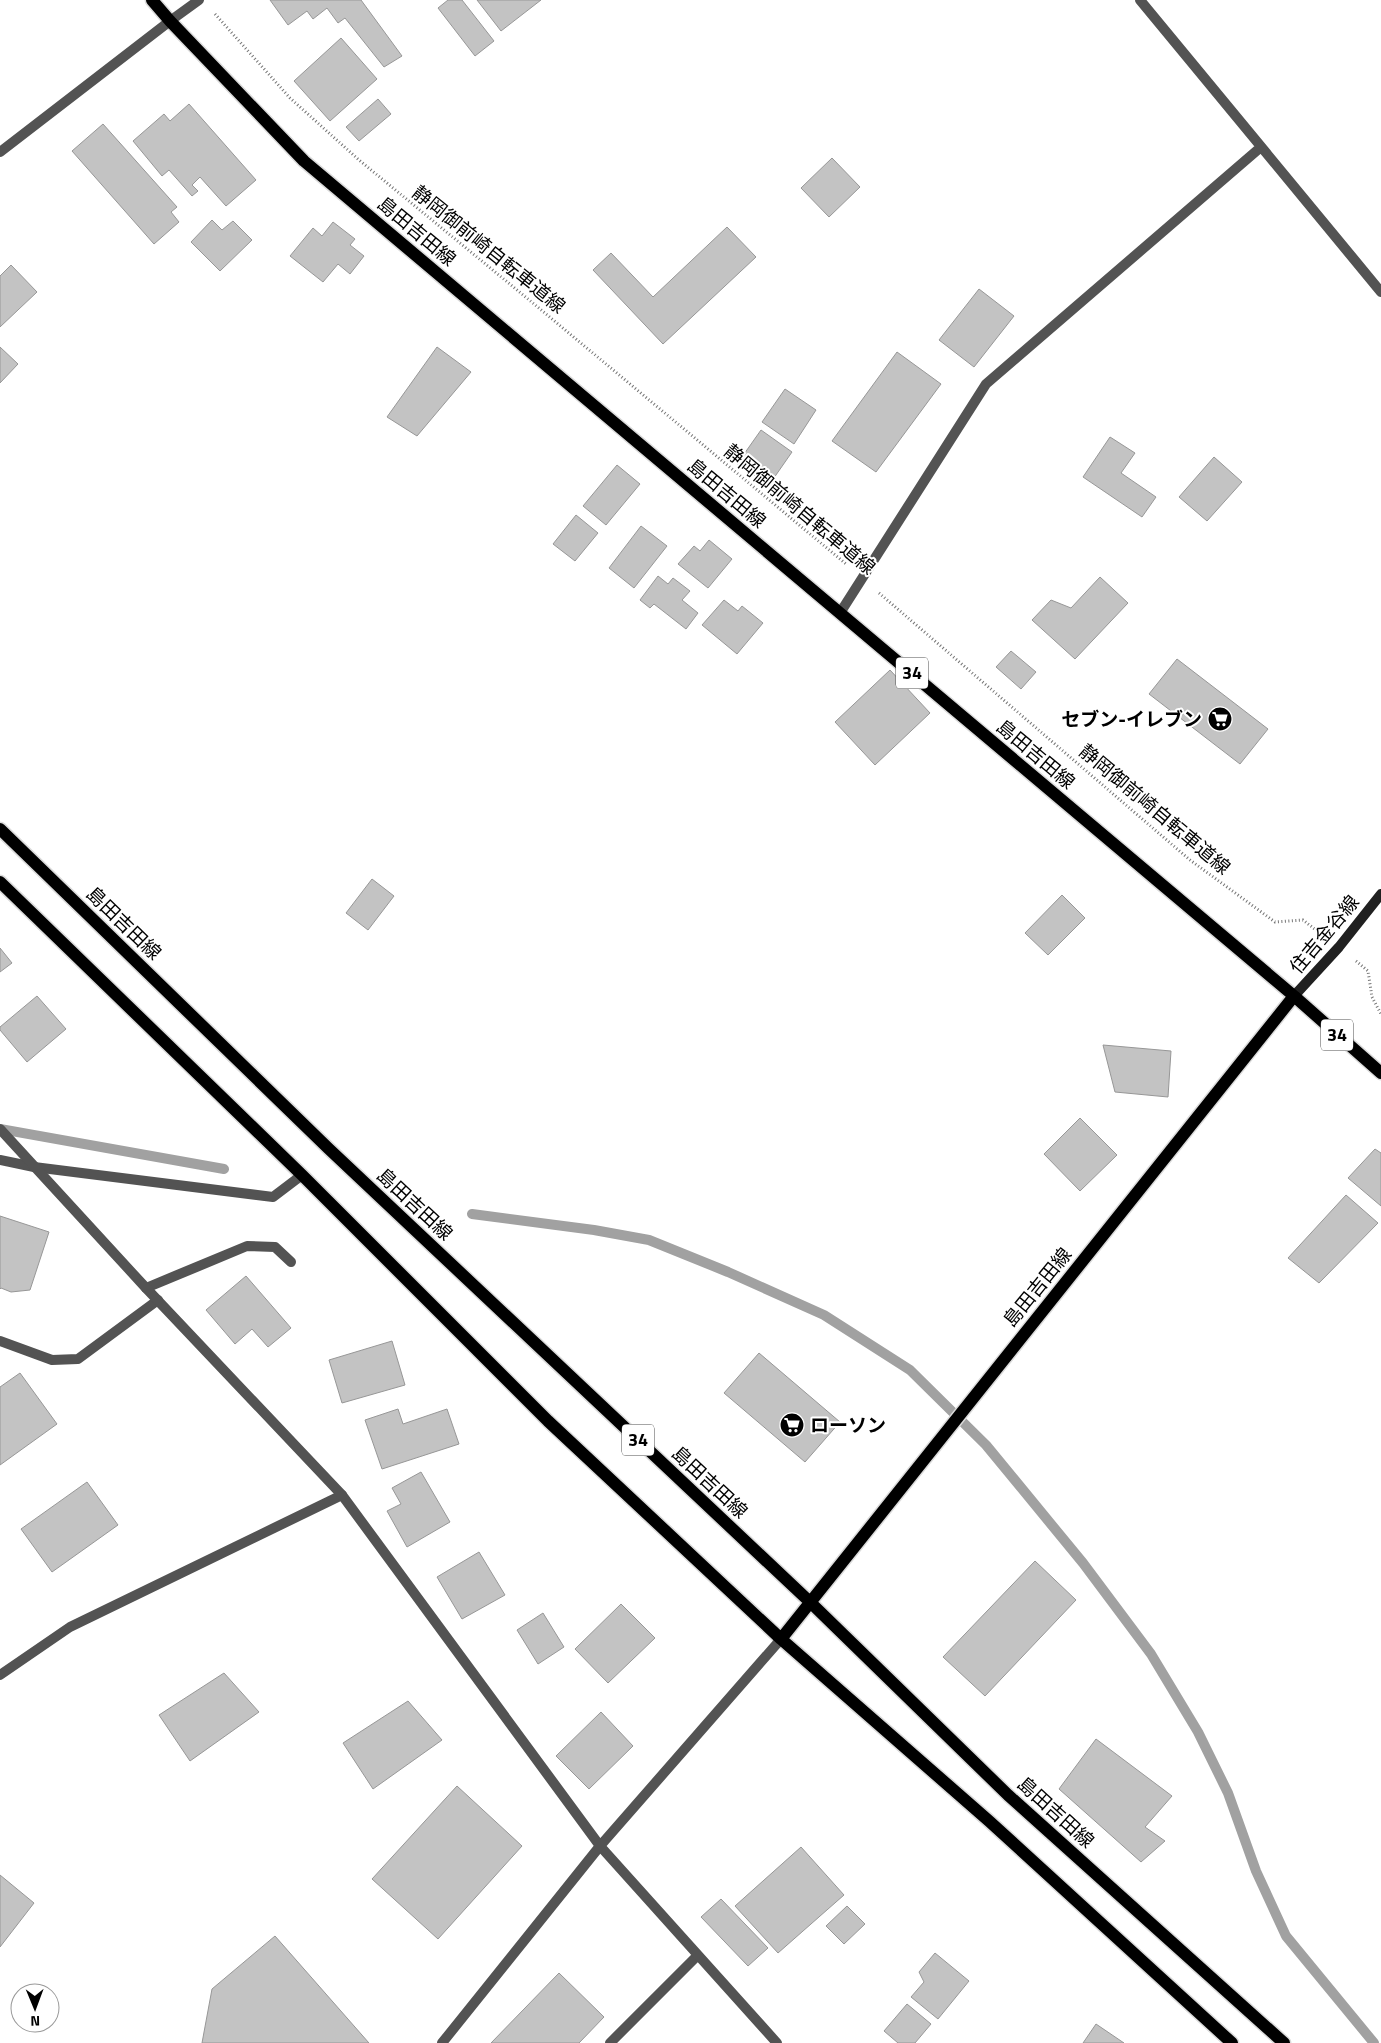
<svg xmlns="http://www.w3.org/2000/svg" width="1381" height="2043" font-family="'Titillium Web','Noto Sans JP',sans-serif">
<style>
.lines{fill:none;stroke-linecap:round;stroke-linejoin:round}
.stream{stroke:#a1a1a1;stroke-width:10}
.building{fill:#c3c3c3;stroke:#979797}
.primary-casing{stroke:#dbdbdb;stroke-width:15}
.path{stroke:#757575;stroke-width:3;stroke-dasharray:1 2.5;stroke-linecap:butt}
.minor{stroke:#535353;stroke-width:10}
.tertiary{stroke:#535353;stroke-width:10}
.secondary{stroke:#202020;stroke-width:10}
.primary{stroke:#000;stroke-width:12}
.labels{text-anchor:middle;stroke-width:4;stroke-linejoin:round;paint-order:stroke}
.shield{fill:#fff;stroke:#4c4c4c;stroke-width:1}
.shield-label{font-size:18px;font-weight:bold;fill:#000}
.street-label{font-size:19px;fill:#000;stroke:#fff}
.poi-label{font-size:19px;font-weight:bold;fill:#000;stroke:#fff;text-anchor:end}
</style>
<rect width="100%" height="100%" fill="#fff"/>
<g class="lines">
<path class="stream" d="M0,1129L224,1169
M472,1214L594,1230L649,1240L728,1272L824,1315L910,1370L986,1445L1083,1563L1151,1654L1198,1732L1228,1793L1256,1871L1286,1936L1374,2043"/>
</g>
<path class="building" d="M270,0H361L402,56L384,67L345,18L338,23L327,8L313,19L307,11L288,25Z
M448,0H462L494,41L475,56L438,8Z
M477,0H541L501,31Z
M341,38L377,79L330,121L294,81Z
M378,99L391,114L359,141L346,127Z
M189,104L256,180L226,206L200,177L192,185L198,191L192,196L169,170L162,176L133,141L164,114L170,121Z
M103,124L177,207L171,212L179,222L154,244L72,151Z
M832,158L860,187L829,217L801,188Z
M212,220L222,230L233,221L252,240L220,271L191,242Z
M333,222L355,239L350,245L364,256L350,274L338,264L323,282L290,256L313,228L322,236Z
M727,227L756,257L663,344L593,270L611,253L653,297Z
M11,265L37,292L0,327V276Z
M979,289L1014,316L974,367L939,340Z
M0,347L18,364L0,383Z
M437,347L471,372L417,436L387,417Z
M897,352L941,384L876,472L832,441Z
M785,389L816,410L794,444L762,422Z
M761,430L792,452L769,485L737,464Z
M1110,437L1135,453L1121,473L1156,497L1142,517L1083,477Z
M1214,457L1242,482L1207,521L1179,497Z
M617,465L640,484L606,525L583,506Z
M576,515L598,533L575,561L553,544Z
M641,526L667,546L634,588L609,568Z
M709,540L732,559L708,588L678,564L694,546L700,551Z
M658,576L668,584L673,578L690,591L682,600L698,613L686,629L654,604L650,608L640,600Z
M1100,577L1128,603L1075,659L1032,620L1051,600L1071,608Z
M724,600L738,611L742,606L763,623L737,654L702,625Z
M1011,651L1036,672L1021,689L996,667Z
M1177,659L1268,729L1240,764L1149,694Z
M890,670L930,713L875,765L835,722Z
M372,879L394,896L368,930L346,913Z
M1062,895L1085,918L1048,955L1025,933Z
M0,948L12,963L0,972Z
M37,996L66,1029L27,1062L0,1030V1027Z
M1103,1045L1171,1051L1168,1097L1115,1092Z
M1080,1118L1117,1155L1080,1191L1044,1154Z
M1375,1149L1381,1153V1206L1348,1178Z
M1346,1195L1378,1223L1319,1283L1288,1258Z
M0,1216L49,1232L30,1290L11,1292L1,1288L0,1289Z
M246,1276L291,1328L268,1347L252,1329L235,1344L206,1310Z
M392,1341L405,1385L342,1403L329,1360Z
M759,1353L840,1422L805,1462L724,1393Z
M20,1373L57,1424L0,1465V1387Z
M398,1409L403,1424L447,1409L459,1444L382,1469L365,1420Z
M421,1472L450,1522L407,1547L387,1511L401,1504L392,1488Z
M87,1482L118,1525L52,1572L21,1529Z
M479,1552L505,1595L462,1619L437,1577Z
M1035,1561L1076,1600L985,1696L943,1657Z
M621,1604L655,1638L608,1683L575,1649Z
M543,1613L564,1647L538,1664L517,1630Z
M224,1673L259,1712L190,1761L159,1715Z
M408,1701L442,1740L373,1789L343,1743Z
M601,1712L633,1746L589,1789L556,1756Z
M1096,1739L1172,1796L1145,1827L1165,1841L1141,1862L1059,1789Z
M457,1786L522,1846L438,1939L372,1879Z
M801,1847L844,1895L778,1953L735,1906Z
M0,1875L34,1903L0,1947Z
M721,1899L768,1948L748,1966L701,1917Z
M847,1906L865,1924L844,1944L826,1926Z
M275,1936L369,2043H202L212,1989Z
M935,1953L969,1981L938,2019L911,1997L924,1982L919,1972Z
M559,1973L604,2017L579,2043H491Z
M907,2004L931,2024L915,2043H898L884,2031Z
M1096,2024L1124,2043H1083Z"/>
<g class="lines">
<defs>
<path id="primary" d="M152,0L170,21L304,161L1294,996L781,1639
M0,829L329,1149L810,1602L1008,1795L1284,2043
M0,882L302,1175L548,1421L781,1639L989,1821L1232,2043
M1294,996L1381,1073"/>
</defs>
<use href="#primary" class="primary-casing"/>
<path class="path" d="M215,14L290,98L359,160L528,299L846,564
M879,593L1190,860L1275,922L1303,920L1321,934
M1356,961L1368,971L1372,997L1381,1014"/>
<path class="minor" d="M1140,0L1381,292
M0,152L170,21
M840,613L986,384L1261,147
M0,1160L34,1167L273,1197L302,1175
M146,1288L247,1246L275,1247L291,1262
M0,1341L52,1360L78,1359L158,1300
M0,1675L70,1627L342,1495
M610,2043L697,1956"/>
<path class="tertiary" d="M170,21L199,0
M0,1129L146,1288L342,1495L600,1846L777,2043
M442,2043L600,1846L781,1639"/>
<path class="secondary" d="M1294,996L1339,947L1381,894"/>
<use href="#primary" class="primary"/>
</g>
<defs>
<symbol id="supermarket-disc" viewBox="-11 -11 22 22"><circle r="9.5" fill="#000" stroke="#fff"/><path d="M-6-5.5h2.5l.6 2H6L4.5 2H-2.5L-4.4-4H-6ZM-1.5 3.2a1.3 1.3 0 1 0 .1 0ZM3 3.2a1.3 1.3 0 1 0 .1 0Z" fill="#fff"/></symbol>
</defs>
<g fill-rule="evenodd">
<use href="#supermarket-disc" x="1206" y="705" width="28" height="28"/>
<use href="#supermarket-disc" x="778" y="1411" width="28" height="28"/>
</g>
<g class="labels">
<g class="shield">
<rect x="896" y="657.5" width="32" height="31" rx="4"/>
<rect x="1321" y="1019.5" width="32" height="31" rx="4"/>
<rect x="622" y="1424.5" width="32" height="31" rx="4"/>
</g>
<g class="shield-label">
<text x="912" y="679">34</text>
<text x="1337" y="1041">34</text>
<text x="638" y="1446">34</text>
</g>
<g class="street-label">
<text transform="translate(417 231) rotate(40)" y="7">島田吉田線</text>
<text transform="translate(489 249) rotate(39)" y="7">静岡御前崎自転車道線</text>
<text transform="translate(727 493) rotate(40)" y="7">島田吉田線</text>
<text transform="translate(800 509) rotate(40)" y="7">静岡御前崎自転車道線</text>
<text transform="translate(1036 754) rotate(40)" y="7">島田吉田線</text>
<text transform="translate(1155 809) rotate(40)" y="7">静岡御前崎自転車道線</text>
<text transform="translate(124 923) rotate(44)" y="7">島田吉田線</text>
<text transform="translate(1324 934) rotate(-50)" y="7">住吉金谷線</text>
<text transform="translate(415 1204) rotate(43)" y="7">島田吉田線</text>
<text transform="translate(1037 1287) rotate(-51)" y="7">島田吉田線</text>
<text transform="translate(710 1482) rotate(43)" y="7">島田吉田線</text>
<text transform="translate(1056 1812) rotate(42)" y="7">島田吉田線</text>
</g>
<g class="poi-label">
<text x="1202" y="726">セブン-イレブン</text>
<text x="810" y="1432" text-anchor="start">ローソン</text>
</g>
</g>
<g transform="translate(35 2008) rotate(179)"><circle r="24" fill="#ffffff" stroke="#999999"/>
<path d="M0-4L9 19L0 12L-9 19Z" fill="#000000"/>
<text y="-8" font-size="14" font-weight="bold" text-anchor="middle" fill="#000000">N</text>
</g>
</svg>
